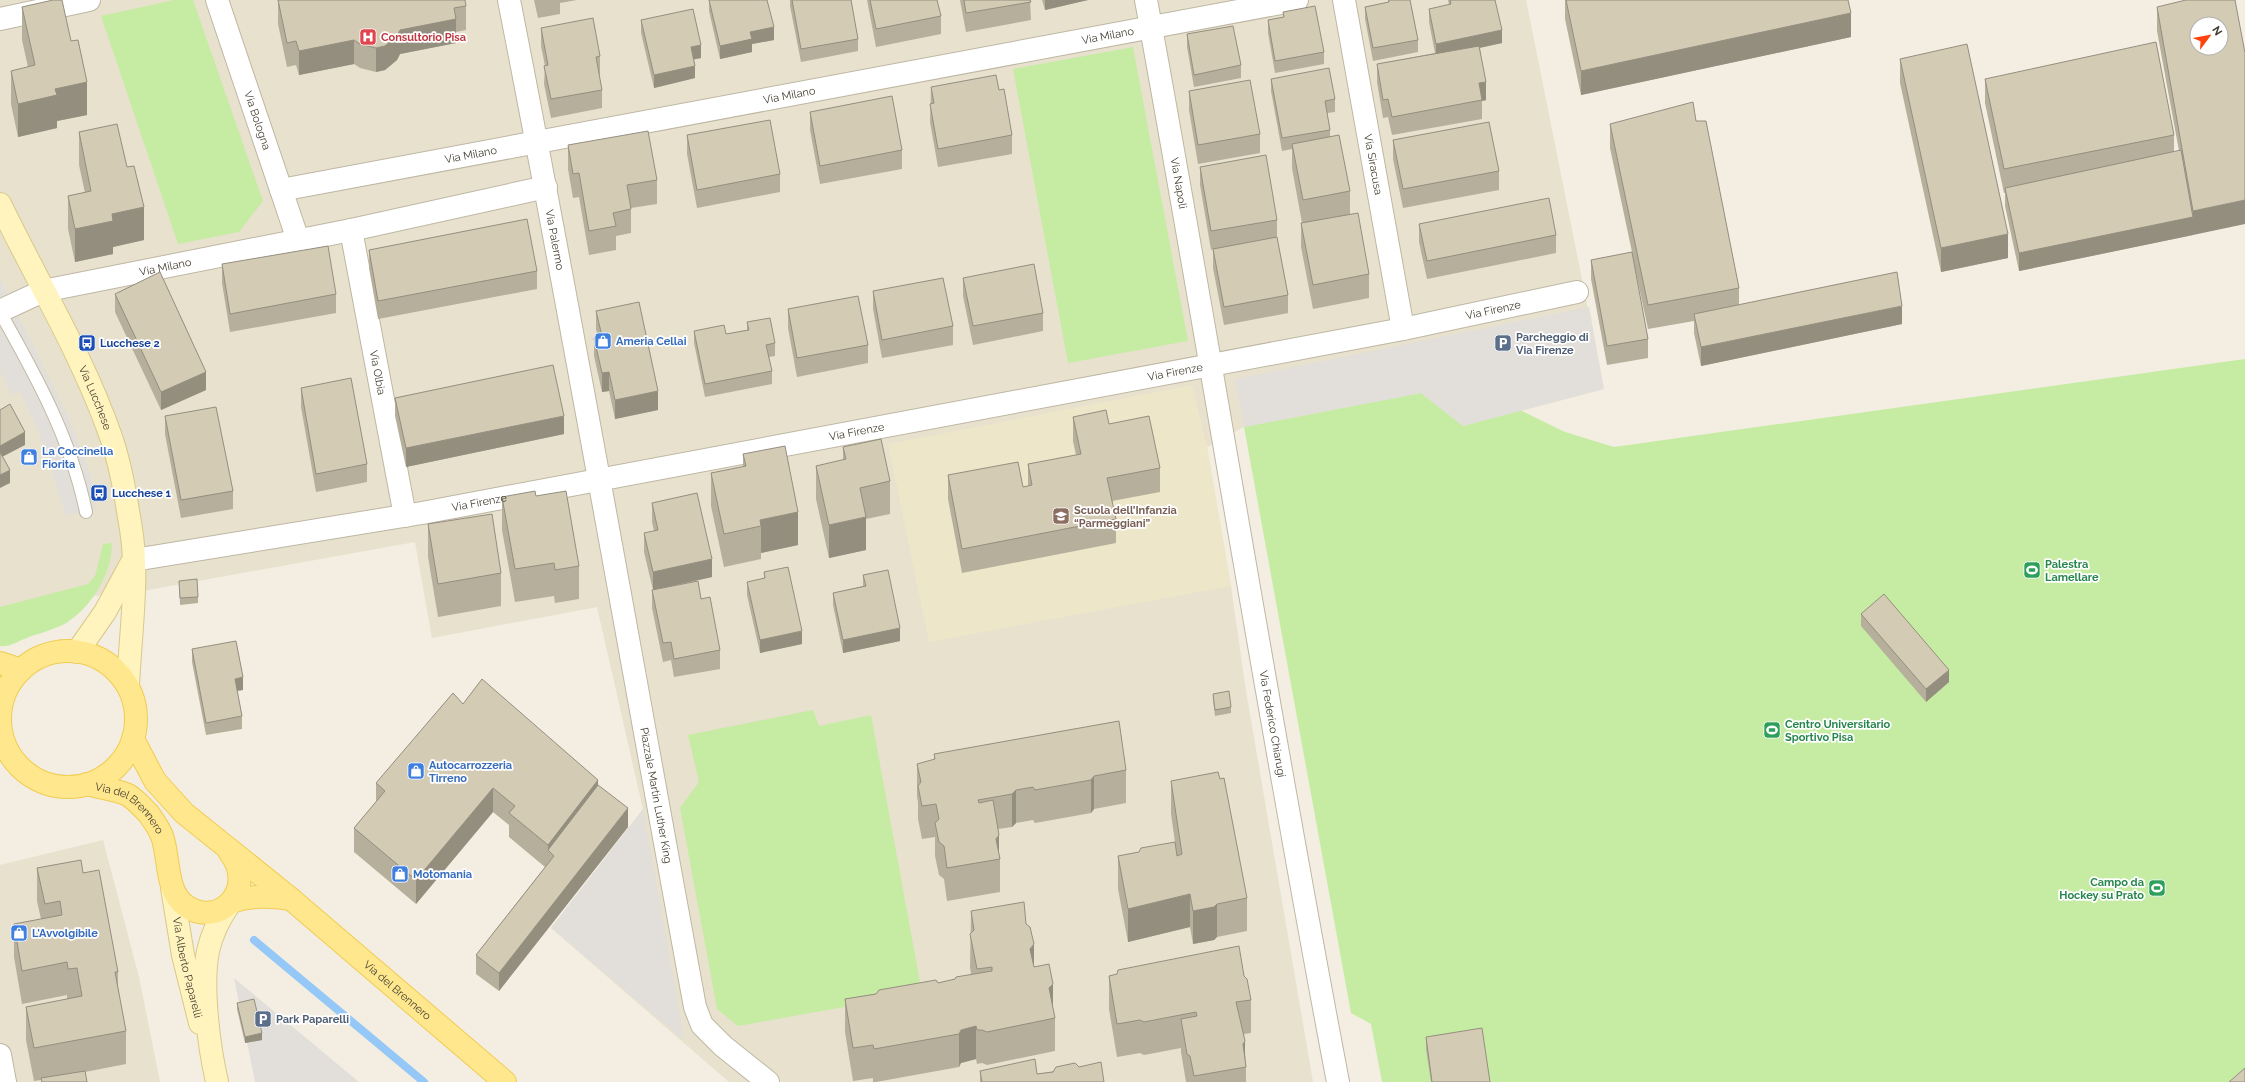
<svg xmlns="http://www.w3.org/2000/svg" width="2245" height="1082" font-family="Raleway,sans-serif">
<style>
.residential{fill:#e7e1ce}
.education{fill:#eee6c9}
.green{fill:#c6eca4}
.parking{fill:#e2dfda}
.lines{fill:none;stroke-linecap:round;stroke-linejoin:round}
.stream{stroke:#95c8f7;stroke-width:8}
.lane-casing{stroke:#beb7a3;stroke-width:14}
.street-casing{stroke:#beb7a3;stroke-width:24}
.secondary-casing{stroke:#d8c98b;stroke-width:24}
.primary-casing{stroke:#f0cc52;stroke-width:24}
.lane{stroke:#fff;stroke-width:12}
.street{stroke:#fff;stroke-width:22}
.secondary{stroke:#fff4be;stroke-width:22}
.primary{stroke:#ffe78d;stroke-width:22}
.wall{fill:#b6af9c}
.shaded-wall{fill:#948e7f}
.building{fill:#d4cbb5;stroke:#948e7f;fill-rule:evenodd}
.labels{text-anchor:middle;stroke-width:3.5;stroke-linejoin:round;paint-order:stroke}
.street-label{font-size:11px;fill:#443e31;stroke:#fff}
.health-label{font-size:11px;font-weight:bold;fill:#be3a42;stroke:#fff;text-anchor:start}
.service-label{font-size:11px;font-weight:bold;fill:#4e5e75;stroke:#fff;text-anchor:start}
.shop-label{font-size:11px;font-weight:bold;fill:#366cbe;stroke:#fff;text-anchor:start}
.transit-label{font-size:11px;font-weight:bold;fill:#164399;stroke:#fff;text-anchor:start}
.education-label{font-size:11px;font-weight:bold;fill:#785e54;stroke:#fff;text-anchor:start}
.leisure-label{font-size:11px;font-weight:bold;fill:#27864d;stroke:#fff;text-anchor:start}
</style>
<rect width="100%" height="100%" fill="#f3eee1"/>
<path class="residential" d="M0,0H1526L1604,389L1463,426L1244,427L1207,447L1231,586L1246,691L1313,1082H729L551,928L643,809L597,607L432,638L415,542L148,590L94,596L67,623L0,646Z
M103,840L139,977L160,1082H0V865Z"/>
<path class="education" d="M1192,385L1207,447L1231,586L929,642L888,444Z"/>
<path class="green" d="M174,0H193L263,201L239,232L178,244L101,16Z
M1133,47L1188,341L1068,363L1013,69Z
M2245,359V1082H1382L1371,1024L1351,1013L1244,427L1421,393L1463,426L1520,410L1565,432L1614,447Z
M112,543C112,573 92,607 66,623C55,629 41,633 29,637C21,640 8,648 0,646V607L88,584L95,576L103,544Z
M813,710L819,726L871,715L922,993L738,1026L717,1009L680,808L699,782L688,735Z"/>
<path class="parking" d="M0,279L69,418L91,477L95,509L66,516L39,432L20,391L12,395L0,371Z
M1589,307L1604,389L1463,426L1421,393L1244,427L1235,379Z
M643,809L685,1041L551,928Z
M234,978L359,1082H255Z"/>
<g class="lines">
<path class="stream" d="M254,940L424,1082"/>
<defs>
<path id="lane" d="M0,312C36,376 71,439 86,512"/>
<g id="street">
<path id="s1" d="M217,0L298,240"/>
<path id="s2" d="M509,0C575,335 633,671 695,1007L702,1025L723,1046L768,1082"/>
<path id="s3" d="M1146,0C1212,360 1269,722 1338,1082"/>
<path id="s4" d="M1344,0L1403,329"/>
<path d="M0,19L89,0"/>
<path id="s5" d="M281,190L1297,0"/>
<path id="s6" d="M351,230L405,516"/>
<path id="s7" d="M0,311L43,291L351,230L546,187"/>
<path id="s8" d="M134,560L422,513L1403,329L1577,292"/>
<path d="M0,1055L5,1082"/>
</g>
<g id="secondary">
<path id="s9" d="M0,204C37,281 83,356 111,437C121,466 126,498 131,529C139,577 130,637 128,686"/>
<path d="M77,652L105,612L131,564"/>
<path id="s10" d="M172,888L183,955L200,1023"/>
<path d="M217,1082C209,1047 201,986 208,951C212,933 220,917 231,902"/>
</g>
<g id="primary">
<circle cx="68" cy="719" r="68"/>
<path d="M0,663L21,670"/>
<path id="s11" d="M133,739L155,781L184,813L291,899L505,1082"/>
<path id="s12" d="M87,784C100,788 115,789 128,795C135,799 142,807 148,813C153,820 159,828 162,836C170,858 165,892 186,906C219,929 258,889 230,853"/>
<path d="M231,902C251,895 270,896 291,899"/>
</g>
</defs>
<use href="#lane" class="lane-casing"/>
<use href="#street" class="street-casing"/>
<use href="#secondary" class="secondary-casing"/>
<use href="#primary" class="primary-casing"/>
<use href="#lane" class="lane"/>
<use href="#street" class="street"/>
<use href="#secondary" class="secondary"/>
<use href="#primary" class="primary"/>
</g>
<path class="wall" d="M278,0L466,6V30L456,32V43L400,54L397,60L385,70L376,72L360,68L354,64L299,75L296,65L287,67L278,24Z
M534,0H577L560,3V14L538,18Z
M709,0H767L774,40L752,44V52L720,59L709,11Z
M790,0H851L858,39V51L801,62L790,6Z
M867,0H937L941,16V34L876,47Z
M960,0H1030L1031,20L966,32Z
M1042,0H1088L1045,10Z
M1388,0H1410L1418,40V52L1373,61L1365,19V7L1388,2Z
M1448,0H1495L1502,43L1480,48L1486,100L1482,101V119L1392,135L1388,117L1383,118L1377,82V64L1435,53L1429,22V9L1449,5Z
M1565,0H1848L1851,37L1581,95L1565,19Z
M2235,0L2193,235L2019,271L2005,206V193H2004L1985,103V79L2174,135V152L2179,151L2157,31V7Z
M22,7L87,115L57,121V128L18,137L11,104V71L28,67L22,40Z
M1283,12L1324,52V64L1275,73L1268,33V20L1283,17Z
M641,20L701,58L694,59L695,78L654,88L641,33Z
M541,28L600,56V75H599L602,90V108L551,118L544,84L545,66L541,46Z
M1187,34L1241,65V78L1194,87L1187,47Z
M1900,59L2008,258L1941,272L1900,83Z
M1271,79L1335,99V112L1327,113L1330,130V137L1350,191V214L1369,274V298L1313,309L1301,247V223H1302L1292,168V149L1282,151L1271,91Z
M931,87L999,90L1012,135V154L938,167L930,122Z
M1189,91L1260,134V153L1198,164L1189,110Z
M810,112L902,150V169L820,184L810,130Z
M1696,121L1739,288V305L1902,324L1701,366L1694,333V321L1648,329L1632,254L1648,339V358L1607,365L1591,279V260L1632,252L1610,148V124Z
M79,132L144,240L113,247V254L75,262L68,229V196L85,193L79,165Z
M687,135L780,174V192L697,208L687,154Z
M1393,140L1499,171V190L1403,208L1393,159Z
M568,145L657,180V204L631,208V233L616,236V250L589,255L579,197L573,198L568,169Z
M1200,167L1277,220V238L1288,295V313L1224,325L1213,268V249L1211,250L1200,185Z
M1419,224L1556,235V253L1427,279L1419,242Z
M369,250L537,271V289L378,319L369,268Z
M222,264L336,294V313L230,332L222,283Z
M963,278L1043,313V331L973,345L963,296Z
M873,291L953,326V345L882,358L873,309Z
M115,294L206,390L161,410L115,312Z
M788,309L868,345V363L797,377L788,328Z
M596,311L658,410L615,419L609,391L602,392L594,356V338L598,337L596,329Z
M747,322L775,343V356L769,357L772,371V384L705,397L694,343V331L726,334L747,330Z
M301,388L367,464V482L316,492L301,407Z
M395,398L564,434L406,467L395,416Z
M165,416L233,491V509L181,518L165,434Z
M1073,417L1109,424L1160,468V492L1112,501L1116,519V543L962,573L948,499V475L1023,487L1028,486V464L1076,455L1073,441Z
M843,447L890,481V514L866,519V550L829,558L816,499V466L843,460Z
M743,454L798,545L761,553V559L724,567L711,506V473L743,467Z
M536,496L579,566V599L555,603L554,596L515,602L502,530V497Z
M652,503L712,577L668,587L701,599L720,650V669L674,677L671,660L663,662L652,608V590H653L644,552V533L654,531L652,522Z
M428,524L501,573V606L438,617L428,557Z
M764,572L802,644L760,653L747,595V582L764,579Z
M863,575L900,641L843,653L833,605V593L863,586Z
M179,581L198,597V603L180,605Z
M1861,614L1949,682L1926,702L1861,626Z
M192,649L243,690L237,691L242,716V729L206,735L192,662Z
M1213,694L1231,707V713L1215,716L1213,700Z
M463,704L598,785L628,827L499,991L476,974V955L545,867L509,837V825L493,812L416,904L354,852V828L376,802V783Z
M934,754L1126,770V803L1094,809L1091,813L1035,823L1033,820L1016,823L1012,827L998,829L999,854L1000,859V892L947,901L944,879L939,875L935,856V837L922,839L918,819V802L917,797V764L934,760Z
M1171,781L1247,898V931L1217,937L1214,940L1193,944L1190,927L1128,942L1118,889V856L1139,852L1175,842L1171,814Z
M37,868L83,873L118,972V991L126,1031V1064L85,1072L87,1082H41V1080L34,1081L26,1040V1007L67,999V995L22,1004L14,957V924L41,919L37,901Z
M971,911L1026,924L1034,967L1053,1009L1055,1018V1051L987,1065L982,1063L977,1064L976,1059L961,1063L959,1067L876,1082H873V1078L853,1081L845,1032V999L938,983L955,979L971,974L970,967Z
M1109,976H1244L1251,1000V1033L1244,1034L1246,1067V1082H1186L1181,1052V1048L1144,1055L1140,1053L1117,1057L1109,1009Z
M237,1003L262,1040L245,1043L237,1009Z
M1426,1037L1490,1082H1431L1426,1049Z
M1079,1067L1104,1082H980V1071L1037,1074Z"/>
<path class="shaded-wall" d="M1045,0H1088L1045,10Z
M1851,13V37L1581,95V71Z
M456,19V43L400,54L397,60L385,70L376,72V48L400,30Z
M774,27V40L752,44V52L720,59V46L750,32Z
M1502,30V43L1436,57V44Z
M354,40V64L299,75V51Z
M701,45V58L691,60V47Z
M695,66V78L654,88V75Z
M87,82V115L57,121V128L18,137V104L55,89Z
M1486,82V100L1482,101L1479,83Z
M2245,200V224L2193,235L2019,271V253L2193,217V211Z
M144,207V240L113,247V254L75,262V229L112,214Z
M2008,234V258L1941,272V248Z
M1902,306V324L1701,366V347Z
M206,372V390L161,410V392Z
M609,372V391L602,392V373Z
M658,391V410L615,419V400Z
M564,416V434L406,467V448Z
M25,432V445L0,458V446Z
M10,470V483L0,488V475Z
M798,512V545L761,553V526L760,520Z
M866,517V550L829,558V525Z
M712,559V577L653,590V572Z
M900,628V641L843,653V640Z
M802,631V644L760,653V640Z
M1949,670V682L1926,702V689Z
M243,677V690L235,691V679Z
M1094,776V809L1091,813V780Z
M598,780V804L554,856L548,850V845Z
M493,788V812L416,904V880Z
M1016,790V823L1012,827V794Z
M628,808V827L499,991V973Z
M999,835V859L996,839Z
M1190,894V927L1128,942V909Z
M1217,904V937L1214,940L1193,944V911Z
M1034,944V977L1030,949Z
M1053,984V1017L1049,988Z
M976,1026V1059L961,1063L959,1067V1034L961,1030Z
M262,1033V1040L245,1043V1037Z
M1245,1041V1067L1243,1044Z"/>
<path class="building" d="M53,0H62L71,41L78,40L87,82L55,89L57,95L18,104L11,71L35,65L22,7Z
M278,0H465L466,6L454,8L456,19L400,30L397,36L385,46L376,48L360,44L354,40L299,51L296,41L287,43Z
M709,0H767L774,27L750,32L752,39L720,46Z
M792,0H851L858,39L801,49Z
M870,0H937L941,16L876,29Z
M964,0H1030L1031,2L966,13Z
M1389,0H1410L1418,40L1373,48L1365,7L1389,2Z
M1450,0H1495L1502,30L1436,44L1429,9L1451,4Z
M1566,0H1848L1851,13L1581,71Z
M2186,0H2235L2245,53V200L2193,211L2157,7ZM2197,24H2221V48H2197Z
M1315,6L1324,52L1275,61L1268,20L1284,17L1283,12Z
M693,9L701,45L691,47L695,66L654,75L641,20Z
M593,18L600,56L596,57L602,90L551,99L544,66L548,65L541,28Z
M1233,26L1241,65L1194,75L1187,34Z
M2156,42L2174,135L2004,169L1985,79Z
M1967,44L2008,234L1941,248L1900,59Z
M1479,46L1486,82L1479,83L1482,100L1392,117L1388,99L1383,100L1377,64Z
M1329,68L1335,99L1325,101L1330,130L1282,138L1271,79Z
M996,75L999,90L1004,89L1012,135L938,149L930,104L934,103L931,87Z
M1250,80L1260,134L1198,145L1189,91Z
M892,96L902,150L820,166L810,112Z
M1693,102L1696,121H1706L1739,288L1648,305L1610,124Z
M770,120L780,174L697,190L687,135Z
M1489,122L1499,171L1403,189L1393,140Z
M117,124L127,167L134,166L144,207L112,214L113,221L75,229L68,196L91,191L79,132Z
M648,131L657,180L627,185L631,209L613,213L616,226L589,231L579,173L573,174L568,145Z
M1339,135L1350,191L1303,200L1292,144Z
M2181,150L2193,217L2019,253L2005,188Z
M1266,155L1277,220L1211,231L1200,167Z
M1549,198L1556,235L1427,261L1419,224Z
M1358,213L1369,274L1313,285L1301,223Z
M527,219L537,271L378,301L369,250Z
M1277,237L1288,295L1224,307L1213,249Z
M328,246L336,294L230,314L222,264Z
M1632,252L1648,339L1607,346L1591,260Z
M1034,264L1043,313L973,326L963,278Z
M160,272L206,372L161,392L115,294Z
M1897,272L1902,306L1701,347L1694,314Z
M943,278L953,326L882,340L873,291Z
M858,296L868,345L797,358L788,309Z
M639,302L658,391L615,400L609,372L602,373L594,338L602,336L596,311Z
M770,318L775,343L766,345L772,371L705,384L694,331L724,325L726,334L749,330L747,322Z
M553,365L564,416L406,448L395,398Z
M351,378L367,464L316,474L301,388Z
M10,404L25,432L0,446V410Z
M216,407L233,491L181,500L165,416Z
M1106,410L1109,424L1149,416L1160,468L1107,478L1116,519L962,549L948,475L1018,462L1023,487L1032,485L1028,464L1081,454L1073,417Z
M881,439L890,481L860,488L866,517L829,525L816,466L846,459L843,447Z
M785,446L798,512L760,520L761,526L724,534L711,473L746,466L743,454Z
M0,452L10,470L0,475Z
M535,491L536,496L566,491L579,566L555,570L554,563L515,569L502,497Z
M697,493L712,559L653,572L644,533L658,530L652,503Z
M492,514L501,573L438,584L428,524Z
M788,567L802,631L760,640L747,582L765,578L764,572Z
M888,570L900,628L843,640L833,593L866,586L863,575Z
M197,579L198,597L180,598L179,581Z
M698,581L701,599L710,597L720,650L674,659L671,642L663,643L652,590Z
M1884,594L1949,670L1926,689L1861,614Z
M236,641L243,677L235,679L242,716L206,723L192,649Z
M482,679L598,780L548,845L509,813L515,806L493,788L416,880L354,828L385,791L376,783L453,693L463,704Z
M1229,691L1231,707L1215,710L1213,694Z
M1119,721L1126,770L1094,776L1091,780L1035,790L1033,787L1016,790L1012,794L978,800L979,803L993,800L999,835L996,839L1000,859L947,868L944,846L939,842L935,823L939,819L936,804L922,806L918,786L921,782L917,764L935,759L934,754Z
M1218,772L1220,779L1224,778L1247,898L1217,904L1214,907L1193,911L1190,894L1128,909L1118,856L1139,852L1141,848L1175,842L1177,856L1182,854L1171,781Z
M598,785L628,808L499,973L476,955L554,856L548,850Z
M81,860L83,873L99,870L118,972H115L126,1031L34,1048L26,1007L82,996L77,968L68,969L67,962L22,971L14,924L62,915L60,901L45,904L37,868Z
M1024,902L1026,924L1030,927L1034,944L1030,949L1034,967L1049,964L1053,984L1049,988L1055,1018L987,1032L982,1030H977L976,1026L961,1030L959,1034L874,1049L873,1045L853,1048L845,999L876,994L879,990L936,980L938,983L955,979L956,977L992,971V967L977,969L970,934L974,930L971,911Z
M1239,946L1244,976L1247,979L1251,1000L1236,1002L1245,1041L1243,1044L1246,1067L1194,1076L1190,1056L1187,1054L1181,1019L1197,1016L1196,1012L1144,1022L1140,1020L1117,1024L1109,976L1117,974L1118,970Z
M254,999L262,1033L245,1037L237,1003Z
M1482,1028L1490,1082H1432L1426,1037Z
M1035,1059L1037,1074L1053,1072L1056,1067L1075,1063L1079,1067L1101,1062L1104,1082H982L980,1071Z
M2245,1068V1082H2229Z
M85,1071L87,1082H42L41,1078Z"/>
<defs>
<symbol id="hospital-square" viewBox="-11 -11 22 22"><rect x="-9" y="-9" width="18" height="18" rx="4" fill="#e0444e" stroke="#fff"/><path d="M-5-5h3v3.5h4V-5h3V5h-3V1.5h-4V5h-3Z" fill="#fff"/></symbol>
<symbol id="shop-square" viewBox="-11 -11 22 22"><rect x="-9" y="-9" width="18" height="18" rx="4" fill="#3f7fe0" stroke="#fff"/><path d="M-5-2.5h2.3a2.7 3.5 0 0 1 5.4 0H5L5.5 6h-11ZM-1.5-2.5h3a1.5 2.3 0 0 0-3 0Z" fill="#fff"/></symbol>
<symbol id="bus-square" viewBox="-11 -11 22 22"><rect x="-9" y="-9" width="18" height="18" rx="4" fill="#1a4fb4" stroke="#fff"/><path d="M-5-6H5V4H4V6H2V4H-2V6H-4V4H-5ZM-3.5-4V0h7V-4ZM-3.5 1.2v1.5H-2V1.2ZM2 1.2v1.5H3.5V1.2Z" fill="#fff"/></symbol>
<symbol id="parking-square" viewBox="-11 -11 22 22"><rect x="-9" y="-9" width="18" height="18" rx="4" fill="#5c6f8a" stroke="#fff"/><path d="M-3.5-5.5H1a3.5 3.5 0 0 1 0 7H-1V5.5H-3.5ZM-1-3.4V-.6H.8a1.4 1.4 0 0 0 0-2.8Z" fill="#fff"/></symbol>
<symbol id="school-square" viewBox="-11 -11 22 22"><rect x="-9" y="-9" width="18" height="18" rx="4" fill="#8d6e63" stroke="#fff"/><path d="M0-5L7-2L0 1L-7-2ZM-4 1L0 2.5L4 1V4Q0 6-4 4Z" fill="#fff"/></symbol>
<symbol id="stadium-square" viewBox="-11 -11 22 22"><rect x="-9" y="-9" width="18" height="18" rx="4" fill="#2e9e5b" stroke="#fff"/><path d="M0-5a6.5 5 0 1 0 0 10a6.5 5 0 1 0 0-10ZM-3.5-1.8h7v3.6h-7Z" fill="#fff"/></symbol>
</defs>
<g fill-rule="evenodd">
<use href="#hospital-square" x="358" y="27" width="20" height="20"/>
<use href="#shop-square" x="593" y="331" width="20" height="20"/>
<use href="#bus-square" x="77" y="333" width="20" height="20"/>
<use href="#parking-square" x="1493" y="333" width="20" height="20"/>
<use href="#shop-square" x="19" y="447" width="20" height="20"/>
<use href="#bus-square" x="89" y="483" width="20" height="20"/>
<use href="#school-square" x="1051" y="506" width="20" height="20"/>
<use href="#stadium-square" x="2022" y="560" width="20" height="20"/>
<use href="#stadium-square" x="1762" y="720" width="20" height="20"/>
<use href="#shop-square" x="406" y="761" width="20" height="20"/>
<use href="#shop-square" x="390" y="864" width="20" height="20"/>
<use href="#stadium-square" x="2147" y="878" width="20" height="20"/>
<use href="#shop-square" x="9" y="923" width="20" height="20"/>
<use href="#parking-square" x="253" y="1009" width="20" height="20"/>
</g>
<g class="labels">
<g class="street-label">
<text dy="4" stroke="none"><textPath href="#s5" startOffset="841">Via Milano</textPath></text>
<text dy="4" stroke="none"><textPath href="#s5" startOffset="517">Via Milano</textPath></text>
<text dy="4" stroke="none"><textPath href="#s1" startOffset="127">Via Bologna</textPath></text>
<text dy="4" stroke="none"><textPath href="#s5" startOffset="193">Via Milano</textPath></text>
<text dy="4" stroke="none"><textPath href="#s4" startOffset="167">Via Siracusa</textPath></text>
<text dy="4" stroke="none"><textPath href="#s3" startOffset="186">Via Napoli</textPath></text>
<text dy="4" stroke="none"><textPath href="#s2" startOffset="244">Via Palermo</textPath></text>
<text dy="4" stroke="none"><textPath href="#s7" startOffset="172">Via Milano</textPath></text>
<text dy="4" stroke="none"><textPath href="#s8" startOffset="1382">Via Firenze</textPath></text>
<text dy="4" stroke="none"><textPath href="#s8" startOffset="1058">Via Firenze</textPath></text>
<text dy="4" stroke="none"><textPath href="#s6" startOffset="145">Via Olbia</textPath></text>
<text dy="4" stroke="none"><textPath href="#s9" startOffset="216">Via Lucchese</textPath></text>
<text dy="4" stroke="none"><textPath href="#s8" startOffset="734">Via Firenze</textPath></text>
<text dy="4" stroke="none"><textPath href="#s8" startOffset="350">Via Firenze</textPath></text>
<text dy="4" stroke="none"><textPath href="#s3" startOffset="735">Via Federico Chiarugi</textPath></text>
<text dy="4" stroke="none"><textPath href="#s2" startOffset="809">Piazzale Martin Luther King</textPath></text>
<text dy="4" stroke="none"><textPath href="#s12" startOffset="51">Via del Brennero</textPath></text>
<text dy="4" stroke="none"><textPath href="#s10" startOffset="81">Via Alberto Paparelli</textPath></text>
<text dy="4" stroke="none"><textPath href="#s11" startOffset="368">Via del Brennero</textPath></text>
</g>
<g class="health-label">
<text x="381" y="41">Consultorio Pisa</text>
</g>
<g class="service-label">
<text x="1516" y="341">Parcheggio di<tspan x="1516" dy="13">Via Firenze</tspan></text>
<text x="276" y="1023">Park Paparelli</text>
</g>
<g class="shop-label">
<text x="616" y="345">Ameria Cellai</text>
<text x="42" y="455">La Coccinella<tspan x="42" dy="13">Fiorita</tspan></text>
<text x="429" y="769">Autocarrozzeria<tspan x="429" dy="13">Tirreno</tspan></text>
<text x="413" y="878">Motomania</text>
<text x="32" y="937">L'Avvolgibile</text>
</g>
<g class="transit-label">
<text x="100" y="347">Lucchese 2</text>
<text x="112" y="497">Lucchese 1</text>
</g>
<g class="education-label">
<text x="1074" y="514">Scuola dell’Infanzia<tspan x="1074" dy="13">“Parmeggiani”</tspan></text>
</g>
<g class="leisure-label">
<text x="2045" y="568">Palestra<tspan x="2045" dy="13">Lamellare</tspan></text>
<text x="1785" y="728">Centro Universitario<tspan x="1785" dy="13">Sportivo Pisa</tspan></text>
<text x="2144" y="886" text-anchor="end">Campo da<tspan x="2144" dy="13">Hockey su Prato</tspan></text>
</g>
</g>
<g transform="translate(2209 36) rotate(58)"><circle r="19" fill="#ffffff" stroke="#b4b2ad"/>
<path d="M0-3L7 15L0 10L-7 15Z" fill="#ff420b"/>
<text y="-6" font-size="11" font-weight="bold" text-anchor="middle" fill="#443e31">N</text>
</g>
</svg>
